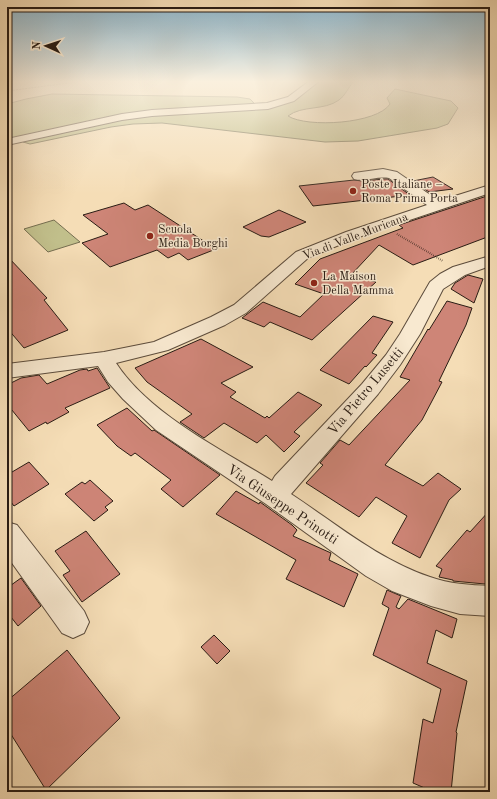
<svg xmlns="http://www.w3.org/2000/svg" width="497" height="799" font-family="'Old Standard TT',serif">
<style>
.green{fill:#c1bf8b;stroke:#756e50}
.building{fill:#ce8577;stroke:#291c14}
.lines{fill:none;stroke-linecap:round;stroke-linejoin:round}
.minor-casing{stroke:#5c4c3c;stroke-width:2}
.path-far1{stroke:#291c14;stroke-width:1;stroke-dasharray:0.5 1;stroke-linecap:butt}
.path{stroke:#291c14;stroke-width:2;stroke-dasharray:0.5 1.5;stroke-linecap:butt}
.minor{fill:#f8e9d0;fill-rule:evenodd}
.poi-dot{fill:#8f2418;stroke:#f8e9d0;stroke-width:1.5}
.labels{text-anchor:middle;stroke-width:3;stroke-linejoin:round;paint-order:stroke}
.far-poi-label{font-size:12px;fill:#291c14;stroke:#f8e9d0;text-anchor:start}
.far-street-label{font-size:12px;fill:#291c14;stroke:#f8e9d0}
.street-label{font-size:14px;fill:#291c14;stroke:#f8e9d0}
</style>
<rect width="100%" height="100%" fill="#f5ddb6"/>
<filter id="stains"><feTurbulence type="fractalNoise" baseFrequency=".005" numOctaves="4"/><feColorMatrix values="0 0 0 0 .2 0 0 0 0 .09 0 0 0 0 .02 0 0 0 .5 -.17"/></filter>
<radialGradient id="worn" r=".72"><stop offset=".6" stop-color="#630" stop-opacity="0"/><stop offset="1" stop-color="#630" stop-opacity=".3"/></radialGradient>
<path class="green" d="M317,82H353C348,88 345,96 339,100C324,111 302,105 288,116C307,128 377,124 390,104L387,98L395,89L451,101L458,108L448,124L437,128L358,141L325,142L162,123L133,124L111,127L30,144L23,142V140L143,115L270,108C289,103 302,94 317,82Z
M52,94L237,97L250,99L254,103L239,106L132,113L7,139V104L26,99Z
M54,220L80,242L48,252L24,229Z"/>
<path class="building" d="M433,177L453,189L429,192L413,181Z
M384,179H388L410,195L313,206L299,186L354,180L362,181Z
M490,195V236L413,265L379,245L351,275L376,282L312,340L270,322L264,327L242,318L263,302L300,317L324,294L295,284L320,259L403,228L399,225Z
M124,203L135,210L148,205L216,249L188,260L179,253L168,258L157,250L110,267L82,243L108,234L83,215Z
M279,210L306,222L269,237L261,236L243,227Z
M7,256L47,298L44,300L68,330L24,348L7,328Z
M468,275L483,279L474,303L451,289L455,283Z
M447,301L472,308L466,325L439,381L442,382L422,420L385,465L423,486L438,473L461,489L449,500L420,558L392,543L407,516L376,497L359,517L306,483L323,465L320,463L340,440L349,445L410,380L400,377L428,329L429,330Z
M373,316L393,322L372,353L377,355L366,367L365,366L349,384L320,370Z
M201,339L253,367L221,383L236,392L230,397L265,418L267,416L269,418L298,392L322,405L294,432L300,436L284,452L266,435L257,443L224,423L204,438L180,422L192,414L147,382L135,368Z
M97,368L110,388L65,408L69,412L47,424L46,422L29,431L7,404V385L21,378L39,375L47,384L80,370L87,369L88,371Z
M127,408L152,431L154,430L220,475L183,507L161,489L171,480L135,453L131,456L117,446L97,425Z
M29,462L49,484L14,506L7,497V475Z
M90,480L113,501L105,507L108,510L94,521L65,494L82,482L85,484Z
M236,491L259,504L260,502L292,525L297,530L293,536L331,553L329,560L358,574L344,607L286,579L296,560L216,514Z
M490,510V573L485,584L453,581V580L439,577L442,569L436,566L467,530L470,532Z
M86,531L120,574L82,602L63,575L70,571L55,551Z
M21,578L41,606L18,626L7,612V588Z
M387,590L401,596L396,607L399,609L408,599L457,619L452,638L436,630L427,663L467,681L456,732L457,733L451,792H434L413,783L423,719L433,723L441,689L373,655L389,608L382,604Z
M214,635L230,651L217,664L201,647Z
M67,650L120,718L46,790L7,728V701Z"/>
<g class="lines">
<defs>
<path id="minor" d="M308,82H318L294,101L268,109L152,116L122,120L7,145V139L122,114L152,110L267,103L288,97Z
M383,169L397,172L439,201L490,185V193L356,238L308,258L246,313L225,325L168,350L116,363C149,414 221,449 272,481L275,476L362,384L386,355L400,334L430,282L440,274L453,267L490,256V266L465,275L443,289L420,334L400,365L378,394L291,494C335,523 379,560 430,577C449,584 470,585 490,586V616L460,614L431,606L392,591L366,576L266,504L156,430L123,399L108,382L98,366L7,378V364L104,352L154,342L211,317L234,305L296,252L346,232L427,205L389,178C377,176 365,182 354,179L352,176L354,173Z
M7,522L17,525L84,611L89,622L84,633L73,638L62,633L7,556Z"/>
</defs>
<use href="#minor" class="minor-casing"/>
<path class="path-far1" d="M7,91L77,82"/>
<path class="path" d="M397,234L443,261"/>
<use href="#minor" class="minor"/>
</g>
<linearGradient id="sky" x2="0" y2="1"><stop stop-color="#8ab7d0"/><stop offset="0.42" stop-color="#faf0de"/><stop offset="1" stop-color="#faf0de" stop-opacity="0"/></linearGradient>
<rect width="497" height="194" fill="url(#sky)"/>
<g class="poi-dot">
<circle cx="353" cy="191" r="4"/>
<circle cx="150" cy="236" r="4"/>
<circle cx="314" cy="283" r="4"/>
</g>
<g class="labels">
<g class="far-poi-label">
<text x="361" y="188">Poste Italiane –<tspan x="361" dy="14">Roma Prima Porta</tspan></text>
<text x="158" y="233">Scuola<tspan x="158" dy="14">Media Borghi</tspan></text>
<text x="322" y="280">La Maison<tspan x="322" dy="14">Della Mamma</tspan></text>
</g>
<g class="far-street-label">
<text transform="translate(355 236) rotate(-21)" y="4">Via di Valle Muricana</text>
</g>
<g class="street-label">
<text transform="translate(365 391) rotate(-50)" y="5">Via Pietro Lusetti</text>
<text transform="translate(283 504) rotate(34)" y="5">Via Giuseppe Prinotti</text>
</g>
</g>
<rect width="497" height="799" fill="none" stroke="#f5ddb6" stroke-width="24"/>
<rect x="8" y="8" width="481" height="783" fill="none" stroke="#291c14" stroke-width="2"/>
<rect x="12" y="12" width="473" height="775" fill="none" stroke="#291c14"/>
<g transform="translate(46 46) rotate(273)" stroke="#f8e9d0" stroke-width="3" paint-order="stroke">
<path d="M0-3L7 15L0 10L-7 15Z" fill="#291c14"/>
<text y="-6" font-size="11" font-weight="bold" text-anchor="middle" fill="#291c14">N</text>
</g>
<rect width="100%" height="100%" filter="url(#stains)"/>
<rect width="100%" height="100%" fill="url(#worn)"/>
</svg>
